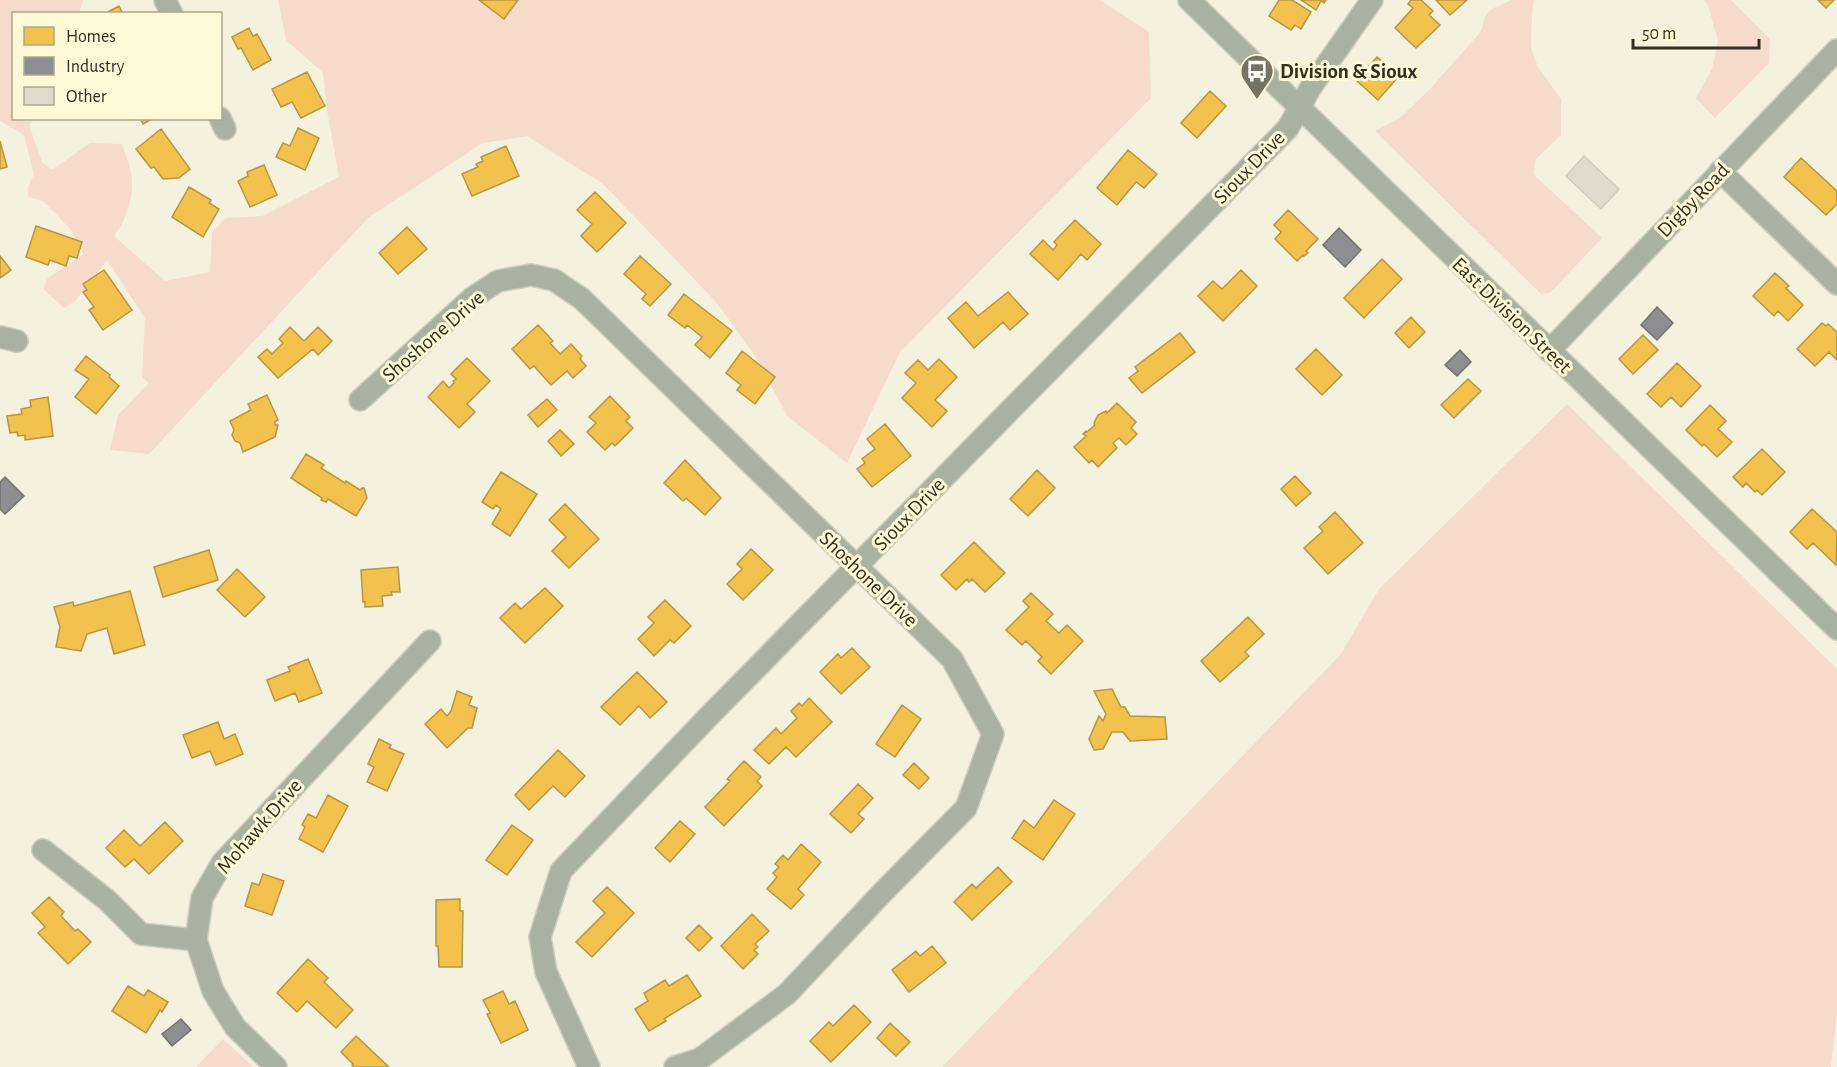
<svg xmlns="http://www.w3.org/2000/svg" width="1837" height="1067" font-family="'Alegreya Sans',sans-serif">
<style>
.green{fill:#f6dacc}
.homes{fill:#f2c14e;stroke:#b89541;stroke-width:1.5}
.industry{fill:#8d8d92;stroke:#717170;stroke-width:1.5}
.building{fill:#e1dbce;stroke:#d1cbbe;stroke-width:1.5}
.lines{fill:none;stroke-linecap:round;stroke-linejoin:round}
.minor-casing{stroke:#cfcdbf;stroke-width:24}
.minor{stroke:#aab1a1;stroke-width:21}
.labels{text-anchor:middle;stroke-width:6;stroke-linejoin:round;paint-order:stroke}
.poi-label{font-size:21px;font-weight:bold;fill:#312f22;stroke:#fdf8d6;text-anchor:start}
.street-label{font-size:21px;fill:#312f22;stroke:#fdf8d6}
</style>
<rect width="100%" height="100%" fill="#f4f2df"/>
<path class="green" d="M0,0H83L79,13L14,14V118L33,119L29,125L42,162L52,170L90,143L122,144C126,156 132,170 132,182C133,199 125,223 114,236L165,281L210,272L212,232L226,218L262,216L339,177L327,110L323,73L286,40L278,0H1100L1149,32L1151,98L900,352L847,463L787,416L758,360L717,303L603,184L527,136L483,143L369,217L149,454L110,450L118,415L149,383L142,377L145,318L107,260L75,301L64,308L43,289L47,279L83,254L71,230L56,214L43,201L28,197V187L34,174L24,135L0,121Z
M1511,0H1534L1532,13L1531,48L1538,67L1561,99V135L1536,159L1533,174L1602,238L1550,293L1541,294L1375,131L1401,117L1430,89L1477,36C1485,26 1481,27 1485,17C1489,7 1503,5 1511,0Z
M1704,0H1731L1770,39L1769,63L1715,118L1696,98L1712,69L1718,41L1708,5Z
M1567,404L1837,669V1014L1831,1067H942L1341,654L1379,589Z
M223,1039L253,1067H196Z"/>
<path class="homes" d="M479,0H518L504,19Z
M1279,0H1292L1311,12L1301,29L1295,25L1291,30L1269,16Z
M1301,0H1326L1324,3L1321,1L1316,10Z
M1411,0H1421L1433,11L1429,15L1440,25L1416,48L1395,28L1413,8L1408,4Z
M1436,0H1467L1450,15Z
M1818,0H1834L1826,8Z
M119,6L123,14H104Z
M249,28L253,36L257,34L271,60L253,70L241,48L238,49L232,37Z
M1377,57L1399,76L1378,100L1356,80Z
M307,72L325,106L301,118L292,102L281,107L272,89Z
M1210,91L1226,106L1197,138L1181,123Z
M140,118H154L143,124Z
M298,128L319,138L305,170L276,157L283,143L290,146Z
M161,129L190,169L179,178L163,179L154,167L151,168L136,149Z
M0,141L7,167L0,169Z
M506,146L519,176L472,196L462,174L478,167L476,164L483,161L481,157Z
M1128,150L1157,174L1144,188L1136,182L1117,205L1097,188Z
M1801,158L1837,191V204L1826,215L1784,177Z
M264,165L277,195L250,207L238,181L248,176L247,172Z
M189,187L211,200L209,203L219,209L203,237L172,217Z
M595,192L626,223L597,252L581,236L592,224L577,210Z
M1288,210L1318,239L1306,251L1308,253L1304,256L1303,255L1297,261L1275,239L1281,232L1274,225Z
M1075,220L1101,244L1087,260L1081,254L1058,280L1030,254L1043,240L1053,250L1057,245L1054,242Z
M36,226L82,242L77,258L69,256L66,266L50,260L48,265L26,257Z
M407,227L427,249L398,274L379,253Z
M0,256L11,270L0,278Z
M640,256L671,284L650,306L642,299L646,294L624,274Z
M1382,259L1402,279L1364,318L1344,298Z
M104,270L132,310L103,330L89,310L94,307L83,292L87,290L83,284Z
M1241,270L1257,286L1223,321L1198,296L1213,281L1222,289Z
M1775,273L1789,286L1786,288L1803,305L1788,321L1778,311L1774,316L1753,296Z
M1008,292L1028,314L1010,330L1003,322L974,348L948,318L966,302L978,316Z
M684,294L732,331L710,358L695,345L702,337L687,325L685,328L668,315Z
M1411,317L1425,332L1409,348L1395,333Z
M1822,323L1826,326L1828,324L1837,332V360L1829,352L1815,366L1797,349Z
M538,325L553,341L550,343L560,354L571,344L582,356L580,359L586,366L573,378L567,371L551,385L534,366L530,369L512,349Z
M290,327L304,341L318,327L332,341L318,355L313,349L278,378L258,357L267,349L272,354L283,343L279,339Z
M1180,333L1195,352L1142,393L1129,378L1138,371L1135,367Z
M1643,335L1658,350L1633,374L1619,359Z
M1316,349L1342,375L1322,395L1296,369Z
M742,351L775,377L755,404L737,390L741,385L726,373Z
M86,356L110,375L109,377L119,386L96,414L75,397L89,379L75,370Z
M467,358L490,381L467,404L475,412L459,428L428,397L443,381L449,388L454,383L453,381L456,379L451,374Z
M939,359L957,377L935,400L947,411L932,427L902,398L916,383L905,373L918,360L928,370Z
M1677,363L1701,386L1681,407L1671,397L1661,407L1647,394Z
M1468,379L1481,391L1454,418L1441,405Z
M267,395L278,420L275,422V425H278L275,437L243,452L240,443L235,441L232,435L234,430L230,421L251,410L248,404Z
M610,396L630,417L626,421L633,428L615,446L612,443L605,450L587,432L596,423L589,417Z
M48,397L53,436L25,440V435L18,436L17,432L10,433L7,416L22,414L21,409L31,407L30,400Z
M547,399L557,410L538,427L528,415Z
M1117,403L1136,422L1131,428L1137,434L1126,445L1119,438L1113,443L1117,448L1098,467L1092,460L1089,463L1074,447L1086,436L1083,434L1086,431L1087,432L1095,425L1094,423L1098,415L1106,411L1107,413Z
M1710,405L1726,421L1718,429L1732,442L1717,457L1704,444L1702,446L1686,430Z
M885,424L911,456L872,487L857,469L865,463L862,459L875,449L867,439Z
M560,430L574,444L561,456L548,441Z
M1762,449L1785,472L1762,495L1757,490L1755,492L1746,483L1743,487L1733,477Z
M306,454L324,465L321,468L345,483L346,481L360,490L362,488H364L367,498L356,516L328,499L326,502L321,500L322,498L291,478Z
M685,460L721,498L705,515L686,498L683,501L664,483Z
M1037,470L1055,488L1028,516L1010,499Z
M501,472L537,494L510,536L492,524L501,509L496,505L493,509L482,502Z
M1295,476L1311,493L1296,506L1281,489Z
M565,504L599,539L569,568L552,551L566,537L549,520Z
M1812,509L1837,532L1836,565L1813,543L1807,549L1790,532Z
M1335,512L1363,543L1328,574L1304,548L1323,531L1319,527Z
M974,542L1005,573L985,592L972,579L969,582L967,579L956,590L941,575Z
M751,549L773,570L743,600L727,584L742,569L737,564Z
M209,550L218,580L163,597L154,567Z
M398,567L400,592H391L392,595L382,596L383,606L365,607V602H363L361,570Z
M237,569L265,597L245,617L217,590Z
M545,588L563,606L525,643L500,618L515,603L521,609Z
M130,591L145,645L114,654L107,628L87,634L81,651L56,647L60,627L54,607L73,602L74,606Z
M1031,593L1053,614L1046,621L1059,633L1067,625L1083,641L1051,674L1038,661L1042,657L1026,641L1022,645L1006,630L1029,607L1023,601Z
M665,600L691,626L674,643L670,640L654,656L638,639L654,623L648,617Z
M1248,617L1264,634L1245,652L1249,656L1220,682L1201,661Z
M852,648L870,667L841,694L820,672L838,654L841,658Z
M308,659L322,693L299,702L295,693L275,701L267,680L290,671L288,667Z
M637,672L667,702L650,718L639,706L620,725L601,707Z
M1112,689L1121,707H1125L1130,716L1165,717L1167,739L1130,741L1123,732H1112L1103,749L1094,750L1089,739L1099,716L1103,721L1106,714L1094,691Z
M457,691L472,697L469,705L477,708L472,728H468L447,748L425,724L441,709L447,716L451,711Z
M809,698L832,722L796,757L786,747L769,764L754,750L776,728L781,734L797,718L791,711L799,703L802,706Z
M902,705L921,719L895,757L876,744Z
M218,722L224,739L235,734L243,754L216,765L210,751L192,758L183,735Z
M379,739L391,745L389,748L404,754L387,791L367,782L374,767L368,764Z
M558,750L585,776L565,797L553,786L529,810L515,795Z
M744,761L761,777L757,781L762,786L724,826L705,807L730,781L727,779Z
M914,763L929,778L919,789L903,775Z
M858,784L873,798L858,814L864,819L851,833L830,814Z
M328,795L348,806L323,852L299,839L305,827L302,825L308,814L316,818Z
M1054,800L1075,814L1043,860L1012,838L1024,820L1034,828Z
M680,821L695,834L670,862L655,848Z
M165,822L183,841L149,874L134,859L125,867L106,848L124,830L140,846Z
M512,825L533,840L507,875L486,860Z
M801,844L821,862L798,889L804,895L791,909L767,889L777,877L773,873L779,867L775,864L783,855L788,860Z
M998,867L1012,882L972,920L954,902L972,884L976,888Z
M263,874L284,881L272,915L245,906L252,883L259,885Z
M607,887L634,913L592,957L576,942L605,913L593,901Z
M49,897L64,912L61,916L75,931L78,929L91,942L68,964L38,933L45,927L32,913Z
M460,899V911H463L462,967H439L438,946H436V900Z
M752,914L769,931L755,944L758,947L754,950L758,954L743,969L721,946Z
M699,925L712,938L699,951L686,938Z
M932,946L946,963L909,992L892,970L916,951L920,956Z
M308,959L328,978L324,982L353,1010L336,1028L307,1001L297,1012L277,993Z
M687,975L701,996L664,1019L666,1021L649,1031L635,1009L648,1001L644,993L665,980L669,986Z
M128,986L144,996L148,990L168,1002L162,1012L160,1010L146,1033L112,1011Z
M503,991L509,1004L515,1001L528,1030L501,1043L487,1014L490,1013L483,1000Z
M854,1005L871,1022L831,1062L810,1041L829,1022L833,1026Z
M890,1023L910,1042L896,1056L877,1038Z
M356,1036L389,1067H354L352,1065L353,1064L341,1052Z"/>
<path class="industry" d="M1339,228L1361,250L1345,267L1323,245Z
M1657,307L1673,323L1657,340L1641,325Z
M1460,350L1471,362L1457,376L1445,365Z
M5,477L24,496L5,514L0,509V482Z
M181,1019L191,1030L172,1046L162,1034Z"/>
<path class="building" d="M1584,156L1619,189L1601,209L1566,176Z"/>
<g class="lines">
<defs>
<path id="minor" d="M165,0L172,14
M1189,0L1837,629
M220,118L225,129
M1720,171L1837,284
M0,337L17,341
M1549,351L1837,50
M360,400L472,298L498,281L531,275L554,280L582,299L952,659L993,734L966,808L883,892L787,994L700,1059L675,1067
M43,850L107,900L141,934L196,940
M276,1067L235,1027L213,991L196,940L202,898L222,863L430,641
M589,1067L546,972L540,937L561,871L710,715L1288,128L1311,87L1372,0"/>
</defs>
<use href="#minor" class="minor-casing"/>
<use href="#minor" class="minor"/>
</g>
<defs>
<symbol id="bus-pin" viewBox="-11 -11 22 30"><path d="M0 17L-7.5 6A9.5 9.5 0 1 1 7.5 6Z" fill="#757364" stroke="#fdf8d6"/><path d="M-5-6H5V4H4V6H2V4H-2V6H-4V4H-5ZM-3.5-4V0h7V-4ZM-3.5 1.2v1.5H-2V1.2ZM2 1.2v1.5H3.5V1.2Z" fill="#fff"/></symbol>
</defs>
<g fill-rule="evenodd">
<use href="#bus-pin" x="1238" y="52" width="38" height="52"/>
</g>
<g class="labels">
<g class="poi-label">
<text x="1280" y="78">Division &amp; Sioux</text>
</g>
<g class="street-label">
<text transform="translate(1249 167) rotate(-46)" y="7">Sioux Drive</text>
<text transform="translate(1693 200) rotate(-46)" y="7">Digby Road</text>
<text transform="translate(1512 315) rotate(44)" y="7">East Division Street</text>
<text transform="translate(433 336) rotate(-41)" y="7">Shoshone Drive</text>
<text transform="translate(909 514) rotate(-46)" y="7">Sioux Drive</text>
<text transform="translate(869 579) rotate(44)" y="7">Shoshone Drive</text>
<text transform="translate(259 826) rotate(-49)" y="7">Mohawk Drive</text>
</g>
</g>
<rect x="12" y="12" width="210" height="108" fill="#fdf8d6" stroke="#aba88e" stroke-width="1.5"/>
<rect x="24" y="27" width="30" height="18" fill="#f2c14e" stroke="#aba88e" stroke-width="1.5"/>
<text x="66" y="42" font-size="18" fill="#312f22">Homes</text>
<rect x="24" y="57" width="30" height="18" fill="#8d8d92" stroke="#aba88e" stroke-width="1.5"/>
<text x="66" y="72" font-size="18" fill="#312f22">Industry</text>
<rect x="24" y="87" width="30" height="18" fill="#e1dbce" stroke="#aba88e" stroke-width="1.5"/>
<text x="66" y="102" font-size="18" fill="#312f22">Other</text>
<path d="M1633 39v9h126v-9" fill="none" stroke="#312f22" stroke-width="3"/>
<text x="1642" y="39" font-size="18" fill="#312f22" stroke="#fdf8d6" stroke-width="4.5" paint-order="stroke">50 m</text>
</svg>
